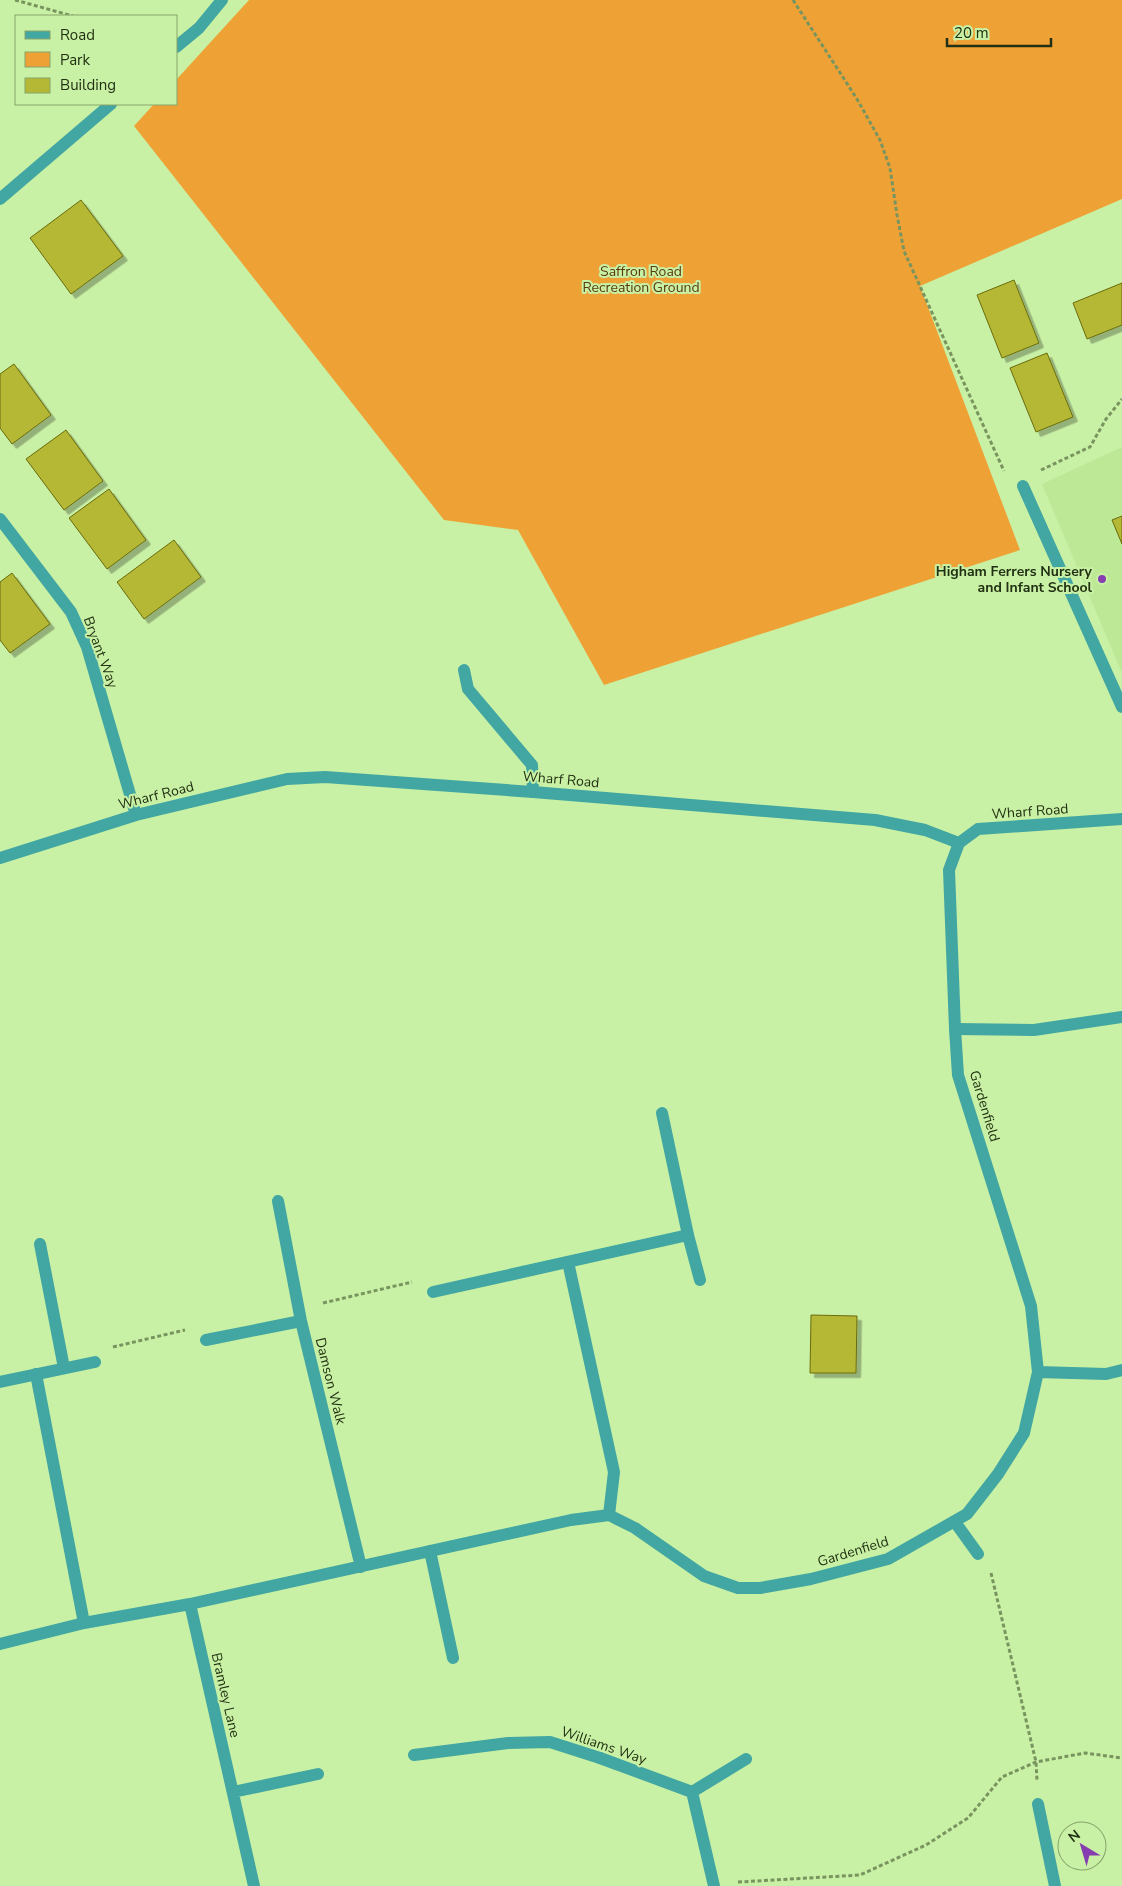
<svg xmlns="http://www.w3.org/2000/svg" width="1122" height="1886" font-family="'Nunito Sans',sans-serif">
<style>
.built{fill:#bde895}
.green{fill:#eea236}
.building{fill:#b5b835;stroke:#696b0c;filter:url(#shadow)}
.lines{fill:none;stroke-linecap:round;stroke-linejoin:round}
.path{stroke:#79945f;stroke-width:3;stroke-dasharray:4 2.5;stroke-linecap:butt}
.service{stroke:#42a7a2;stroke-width:12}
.minor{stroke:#42a7a2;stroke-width:12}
.poi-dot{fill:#863db0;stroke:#c9f1a5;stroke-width:2}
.labels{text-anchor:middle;stroke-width:4;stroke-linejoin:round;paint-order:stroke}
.park-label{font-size:14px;fill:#593a0f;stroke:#c9f1a5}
.poi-label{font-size:14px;font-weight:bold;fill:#223113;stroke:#c9f1a5;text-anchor:end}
.street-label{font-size:14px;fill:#223113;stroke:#c9f1a5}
</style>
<defs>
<filter id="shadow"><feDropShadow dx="4.5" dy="4.5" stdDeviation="0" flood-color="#0004"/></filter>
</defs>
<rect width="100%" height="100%" fill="#c9f1a5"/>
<path class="built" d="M1122,447V673L1042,484Z"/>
<path class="green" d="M249,0H1122V199L920,286L1020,550L604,685L518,530L444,520L134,126L154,104H176V80Z"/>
<path class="building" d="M81,200L123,256L71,294L30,238Z
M1014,280L1039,343L1002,358L977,295Z
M1122,283V325L1087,339L1073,303Z
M1047,353L1073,417L1036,432L1010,368Z
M14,364L51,415L12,444L0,428V374Z
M66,430L103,481L64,510L26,459Z
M109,489L146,540L107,569L69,518Z
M1122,516V544L1112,520Z
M174,540L201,577L144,619L117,582Z
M12,573L50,624L10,653L0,640V582Z
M811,1315L857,1316L856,1373H810Z"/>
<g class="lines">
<path class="path" d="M15,0L73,16
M793,0L857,99L880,140L890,168L897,215L904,251L1004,471
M1041,470L1090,447L1106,419L1122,399
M323,1303L412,1282
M113,1347L185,1330
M991,1573L1036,1762L1037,1781
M738,1882L860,1875L926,1845L968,1818L1002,1777L1036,1762L1085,1753L1122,1758"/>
<path class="service" d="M1023,486L1122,707
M464,670L468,689L532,765L533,792
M955,1029L1034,1030L1122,1017
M662,1113L688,1235L700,1280
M40,1244L64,1368
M430,1551L453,1658
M414,1755L508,1743L550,1742L600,1758"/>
<path class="minor" d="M176,47L199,28L222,0
M0,199L111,104
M0,519L71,612L87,647L136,815
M0,858L136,815L287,779L325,777L533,792L875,820L925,830L959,843L978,829L1122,819
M278,1201L301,1321L361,1567
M568,1262L614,1472L609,1515
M433,1292L688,1235
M206,1340L301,1321
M1038,1372L1106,1374L1122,1370
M36,1374L84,1623
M0,1382L95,1362
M955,1522L978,1554
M190,1604L254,1886
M0,1644L84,1623L190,1604L571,1520L609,1515L635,1528L704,1576L738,1588H760L811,1579L888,1559L967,1514L998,1474L1024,1433L1038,1372L1031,1306L958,1075L955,1029L949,870L959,843
M600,1758L692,1792L746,1759
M233,1792L318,1774
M692,1792L714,1886
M1038,1804L1055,1886"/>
</g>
<circle class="poi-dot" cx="1102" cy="579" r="5"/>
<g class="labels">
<g class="park-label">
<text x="641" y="276">Saffron Road<tspan x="641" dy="16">Recreation Ground</tspan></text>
</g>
<g class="poi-label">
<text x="1092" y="576">Higham Ferrers Nursery<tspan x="1092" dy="16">and Infant School</tspan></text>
</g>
<g class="street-label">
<text transform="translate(101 652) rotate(70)" y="5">Bryant Way</text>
<text transform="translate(561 779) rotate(5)" y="5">Wharf Road</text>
<text transform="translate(156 795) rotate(-14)" y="5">Wharf Road</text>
<text transform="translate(1030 811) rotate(-4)" y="5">Wharf Road</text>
<text transform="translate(985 1106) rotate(73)" y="5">Gardenfield</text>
<text transform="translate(331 1381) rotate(76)" y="5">Damson Walk</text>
<text transform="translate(853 1551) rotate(-17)" y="5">Gardenfield</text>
<text transform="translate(226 1695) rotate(77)" y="5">Bramley Lane</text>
<text transform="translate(604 1745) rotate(19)" y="5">Williams Way</text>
</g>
</g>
<rect x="15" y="15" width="162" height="90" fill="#c9f1a5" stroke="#86a46b"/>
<rect x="25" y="31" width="25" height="8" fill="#42a7a2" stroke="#86a46b"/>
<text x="60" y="40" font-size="15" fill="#223113">Road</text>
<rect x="25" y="52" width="25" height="15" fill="#eea236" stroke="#86a46b"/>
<text x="60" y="65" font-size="15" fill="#223113">Park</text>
<rect x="25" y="78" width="25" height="15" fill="#b5b835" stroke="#86a46b"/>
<text x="60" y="90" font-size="15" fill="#223113">Building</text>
<g transform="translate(1082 1846) rotate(322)"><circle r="24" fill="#c9f1a5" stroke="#86a46b"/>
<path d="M0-4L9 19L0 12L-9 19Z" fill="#863db0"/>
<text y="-8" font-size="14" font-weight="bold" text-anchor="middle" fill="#223113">N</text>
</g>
<path d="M947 38v8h104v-8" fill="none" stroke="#223113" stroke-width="2.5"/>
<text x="954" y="38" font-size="15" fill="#223113" stroke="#c9f1a5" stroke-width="4" paint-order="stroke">20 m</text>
</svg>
